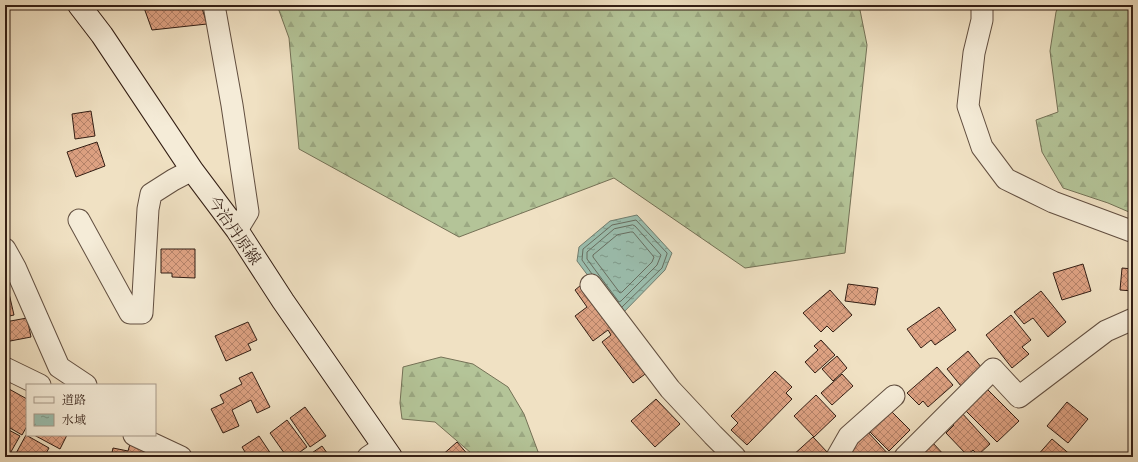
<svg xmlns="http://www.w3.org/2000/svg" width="1138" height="462" font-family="'IM FELL Great Primer','Noto Serif JP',serif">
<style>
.forest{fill:url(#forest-firs);stroke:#747156}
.water{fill:url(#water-ripples);stroke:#717e70}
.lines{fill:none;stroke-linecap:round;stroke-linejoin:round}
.shore{stroke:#676e61;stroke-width:1}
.building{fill:url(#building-cross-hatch);stroke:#331e14}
.street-casing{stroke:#624f40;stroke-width:23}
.secondary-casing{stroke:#331e14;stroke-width:24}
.street{stroke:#f5ecd8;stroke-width:21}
.secondary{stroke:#f5ecd8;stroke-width:22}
.labels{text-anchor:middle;stroke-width:3.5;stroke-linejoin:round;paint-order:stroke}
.street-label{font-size:16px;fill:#331e14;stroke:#f5ecd8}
</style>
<defs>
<pattern id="forest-firs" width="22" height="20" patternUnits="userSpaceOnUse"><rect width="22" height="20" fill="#b4c498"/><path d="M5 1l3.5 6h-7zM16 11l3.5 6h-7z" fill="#9ba882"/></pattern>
<pattern id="water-ripples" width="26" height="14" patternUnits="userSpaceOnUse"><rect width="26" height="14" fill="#9bbeae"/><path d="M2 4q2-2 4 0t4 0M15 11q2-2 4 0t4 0" fill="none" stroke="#7f9a8c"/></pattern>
<pattern id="building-cross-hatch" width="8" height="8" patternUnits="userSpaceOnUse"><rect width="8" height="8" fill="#dea283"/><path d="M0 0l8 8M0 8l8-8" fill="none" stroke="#b5836a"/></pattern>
</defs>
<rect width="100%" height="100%" fill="#f0e1c3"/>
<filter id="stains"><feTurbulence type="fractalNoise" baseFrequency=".005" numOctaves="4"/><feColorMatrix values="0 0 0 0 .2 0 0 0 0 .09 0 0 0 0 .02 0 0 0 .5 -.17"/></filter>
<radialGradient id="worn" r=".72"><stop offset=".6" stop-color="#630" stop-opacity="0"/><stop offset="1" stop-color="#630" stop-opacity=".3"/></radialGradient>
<path class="forest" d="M277,5H859L867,45L845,253L745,268L614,178L459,237L299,149L289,38Z
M1059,5H1133V208L1129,212L1108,203L1063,188L1042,152L1036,120L1058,112L1050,51L1056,12Z
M441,357L473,364L508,387L524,414L540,457H473L471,453L435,422L402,419L400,403L403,367Z"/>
<path class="water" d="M637,215L672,253L665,270L619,317L577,261L579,247L610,221Z"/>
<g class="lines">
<path class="shore" d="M633,225L635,226L661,255L657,265L621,301L619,302L587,259V252L614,229Z
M631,232H633L654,257L652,262L622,292L620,293L593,257V255L617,235Z
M592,274L582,260L583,249L612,225L636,220L667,253V254L662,268L622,307"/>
</g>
<path class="building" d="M143,5H201L207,24L152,30Z
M91,111L95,136L75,139L72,114Z
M97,142L105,166L76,177L67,152Z
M161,249H195V278L172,277V273H161Z
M1083,264L1091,291L1062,300L1053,273Z
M1122,268L1133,269V291L1120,290Z
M586,281L652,369L633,383L602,342L611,335L608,330L593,341L575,316L587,307L575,290Z
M848,284L878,288L875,305L845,301Z
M8,289L14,315L5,317V290Z
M830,290L852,315L833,332L827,326L821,332L803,313Z
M1041,291L1066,322L1048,337L1033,318L1024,324L1014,312Z
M939,307L956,330L935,345L931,340L921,348L907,329Z
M1011,315L1031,340L1022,347L1029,354L1012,368L986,335Z
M27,318L31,337L5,342V322Z
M248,322L257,340L248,344L251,350L226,361L215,336Z
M821,340L835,355L815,373L805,362L818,350L814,346Z
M968,351L982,368L961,386L947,369Z
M837,356L847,368L833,381L822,369Z
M937,367L953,385L928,407L923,401L919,405L907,393Z
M775,371L792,387L786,393L792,399L747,445L731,430L738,423L731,416Z
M252,372L270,407L257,413L251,400L232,410L239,426L223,433L211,409L224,403L220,395L242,384L239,378Z
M842,374L853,386L832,405L821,393Z
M981,383L1019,421L997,442L963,408Z
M9,389L27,399V426L22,435L5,425V395Z
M816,395L836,416L814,437L794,416Z
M656,399L680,424L655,447L631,421Z
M1067,402L1088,419L1068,443L1047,426Z
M305,407L326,436L310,447L290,418Z
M890,410L910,430L889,451L868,430Z
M961,412L990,444L978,455L973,450L967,455L946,433L954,425L951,422Z
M287,420L307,447L293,457H287L270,433Z
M5,428L20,436L8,457H5Z
M866,430L890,456V457H851L849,455Z
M26,435L49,448L44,457H14Z
M34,435H67L60,449Z
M259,436L273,457H248L242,447Z
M813,437L828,453L824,457H791Z
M1052,439L1073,457H1036Z
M457,442L470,457H440Z
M932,442L946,457H917Z
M130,444L145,447L143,457H111L113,448L128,451Z
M322,446L330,457H306Z"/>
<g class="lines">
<defs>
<path id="street" d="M214,5L232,105L248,212L237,230
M982,5V20L974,53L968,106L982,147L1006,179L1053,202L1131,231H1133
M79,220L130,313H142L148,209L151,194L173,180L192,170
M5,249L15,267L59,367L86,385
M591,285L670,389L713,435L735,457
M5,368L40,385
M134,435L181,457
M368,457L383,447
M837,457L849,436L894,396
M905,457L993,369L1019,397L1106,331L1133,319"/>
<path id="secondary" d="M79,5L102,35L192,170L237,230L283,301L391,457"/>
</defs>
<use href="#street" class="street-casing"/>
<use href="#secondary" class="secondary-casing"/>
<use href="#street" class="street"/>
<use href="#secondary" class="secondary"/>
</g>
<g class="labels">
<g class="street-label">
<text transform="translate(235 230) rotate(55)" y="6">今治丹原線</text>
</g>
</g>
<rect width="1138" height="462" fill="none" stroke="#f0e1c3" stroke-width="20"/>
<rect x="6" y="6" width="1126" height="450" fill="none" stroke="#331e14" stroke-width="2"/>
<rect x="10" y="10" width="1118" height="442" fill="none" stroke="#331e14"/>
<rect x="26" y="384" width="130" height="52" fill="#f5ecd8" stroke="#a79a8a"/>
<rect x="34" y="397" width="20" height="6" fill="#f5ecd8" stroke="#a79a8a"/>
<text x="62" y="404" font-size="12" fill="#331e14">道路</text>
<rect x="34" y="414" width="20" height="12" fill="url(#water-ripples)" stroke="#a79a8a"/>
<text x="62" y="424" font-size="12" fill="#331e14">水域</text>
<rect width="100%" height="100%" filter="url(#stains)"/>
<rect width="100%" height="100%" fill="url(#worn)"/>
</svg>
